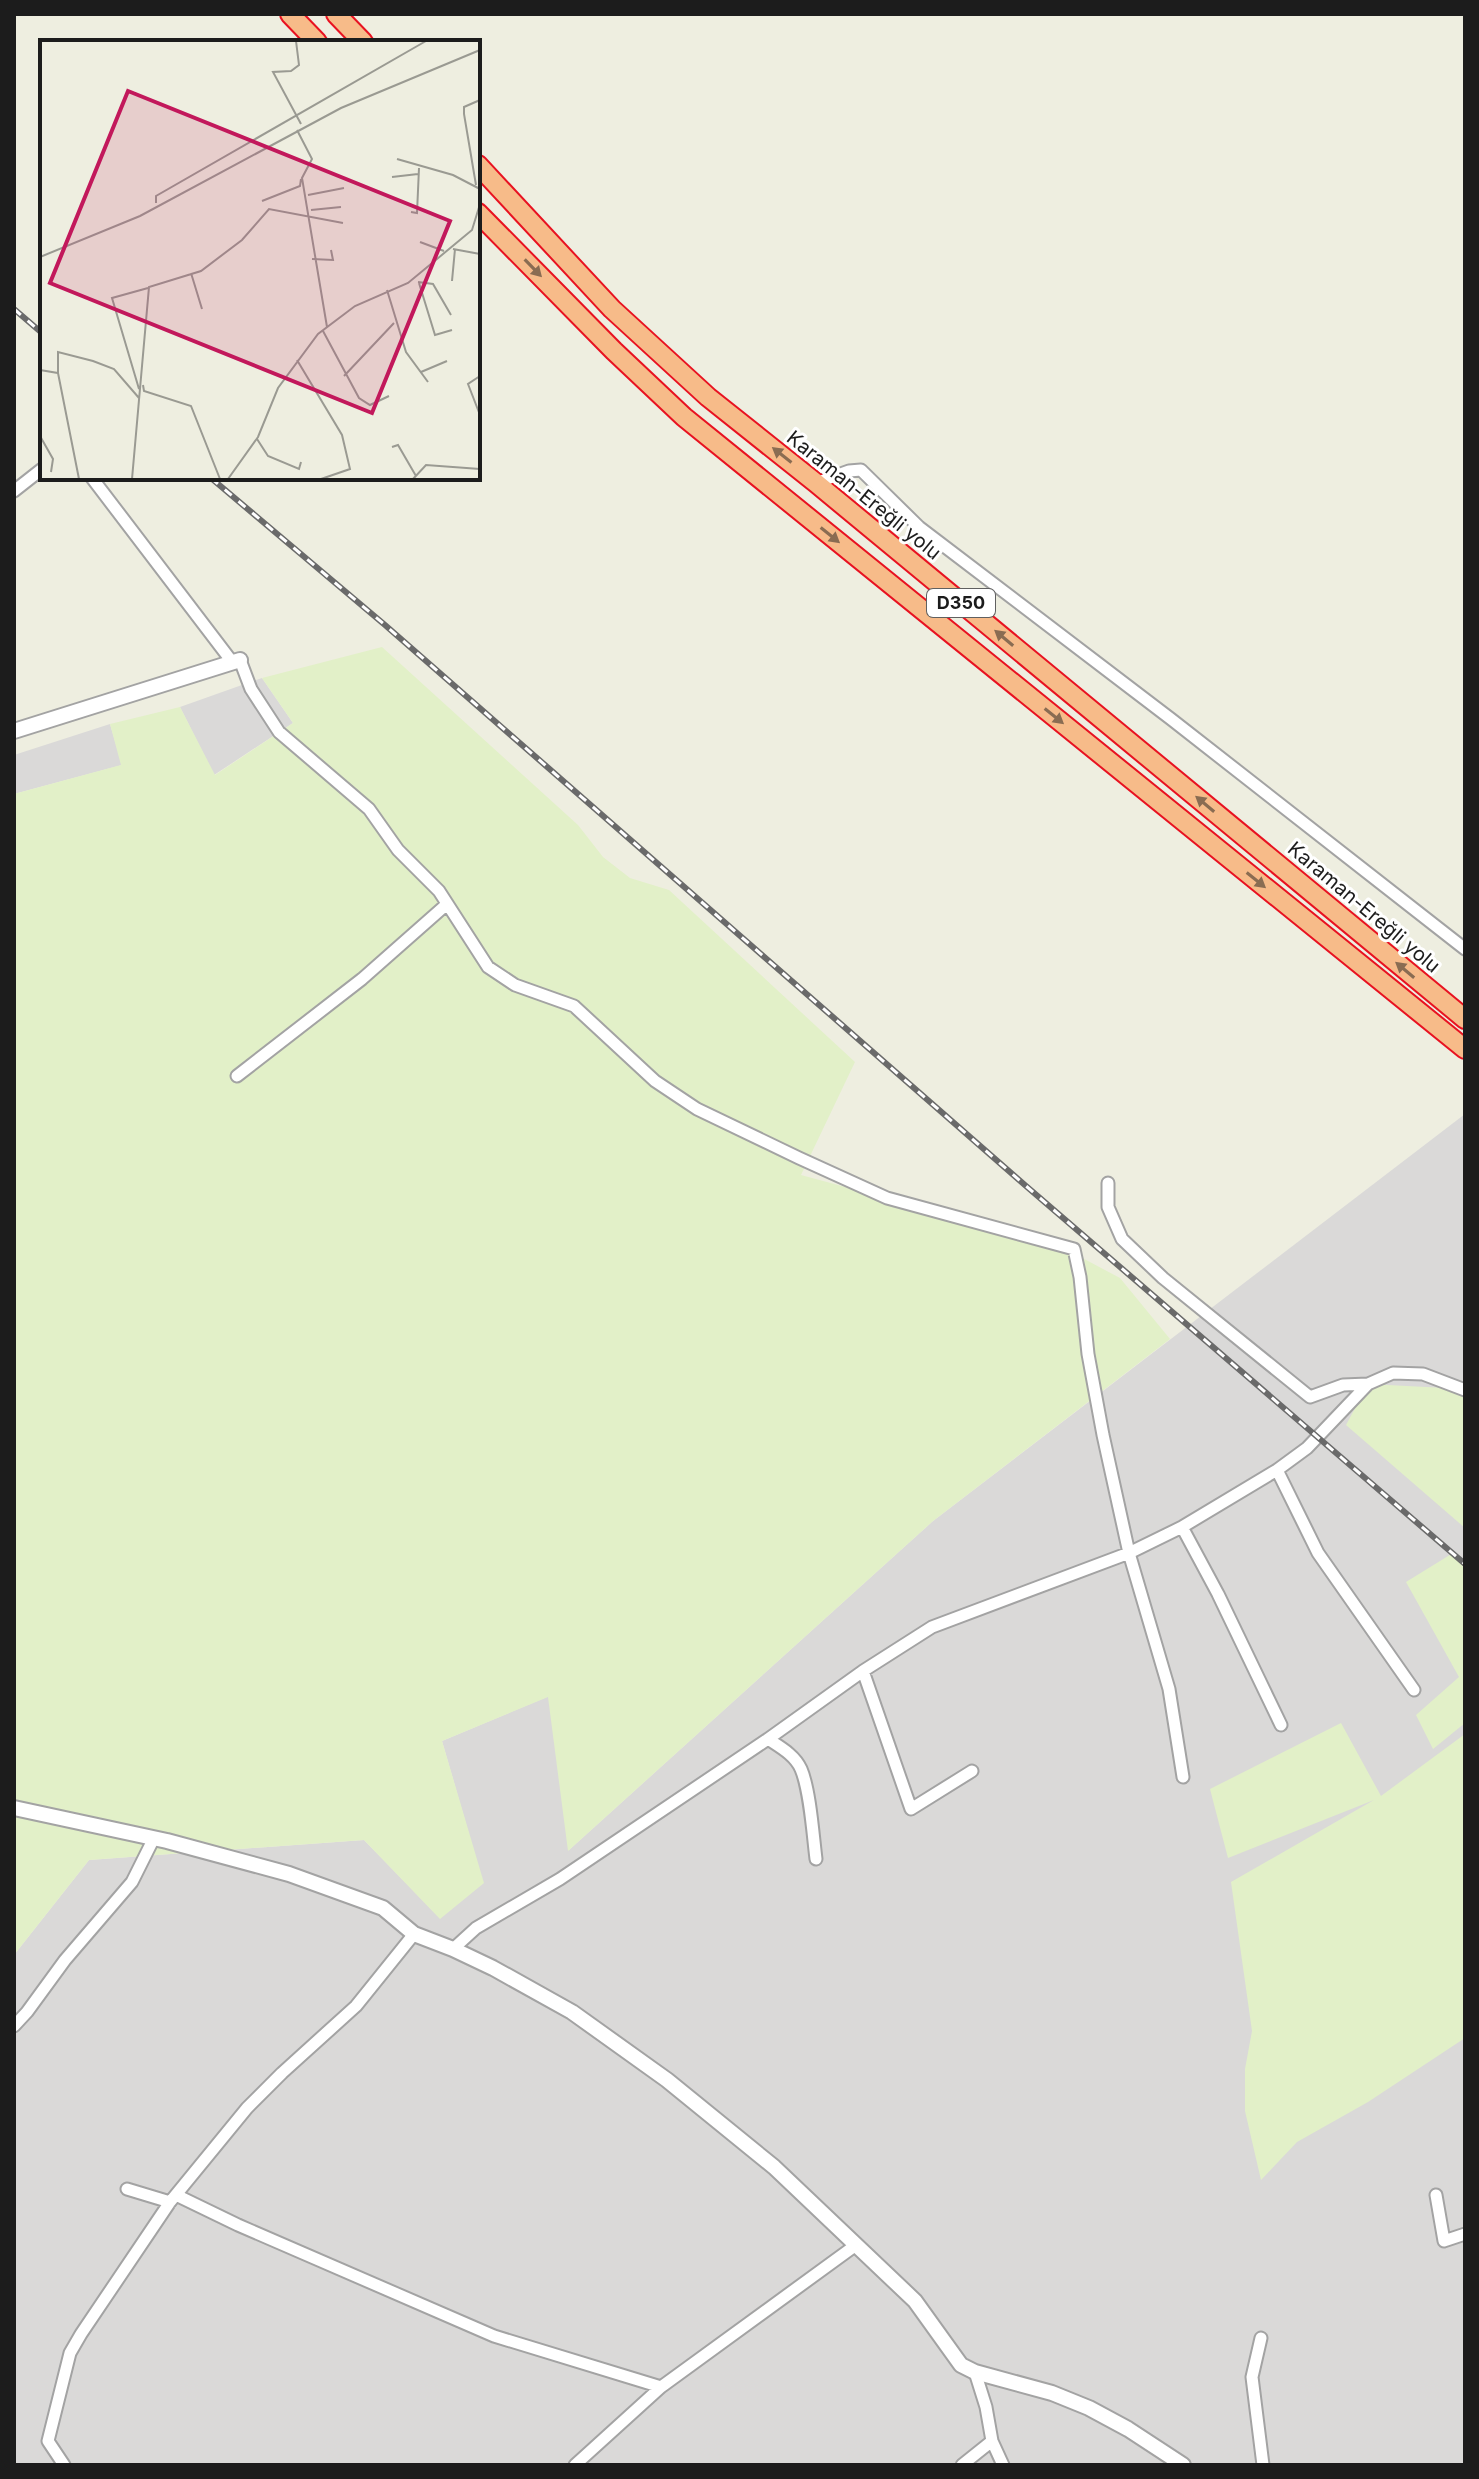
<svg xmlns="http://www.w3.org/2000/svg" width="1479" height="2479" font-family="Inter,sans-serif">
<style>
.residential{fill:#dad9d8}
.farmland{fill:#e2f0c8}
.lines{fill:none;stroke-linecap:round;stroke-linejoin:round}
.minor-casing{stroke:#a3a3a3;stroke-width:15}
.tertiary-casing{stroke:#a3a3a3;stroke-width:18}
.trunk-casing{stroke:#e81221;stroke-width:22}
.minor{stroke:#fff;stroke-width:11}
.tertiary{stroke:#fff;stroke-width:14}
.trunk{stroke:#f7bb89;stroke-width:18}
.rail-casing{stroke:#6a6a6a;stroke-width:6}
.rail{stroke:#fff;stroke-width:3;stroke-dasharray:9;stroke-linecap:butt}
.oneway{fill:#8a6c52}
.labels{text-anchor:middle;stroke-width:6;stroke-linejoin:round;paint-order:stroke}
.shield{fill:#fff;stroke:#606060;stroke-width:2}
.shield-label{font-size:18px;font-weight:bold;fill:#1c1c1c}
.street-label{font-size:20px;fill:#1c1c1c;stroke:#fff}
.inset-road{fill:none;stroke:#9a9a92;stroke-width:2}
.view{fill:#c2185b;fill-opacity:0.15;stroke:#c2185b;stroke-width:4}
.inset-edge{fill:none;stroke:#1c1c1c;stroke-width:4}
</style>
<rect width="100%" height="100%" fill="#eeeee0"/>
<path class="residential" d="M262,678L293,723L214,775L180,707Z
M110,724L122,765L14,794V755Z
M1465,1114V2465H14V1955L89,1860L364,1840L440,1918L483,1883L442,1741L549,1696L569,1850L933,1521Z"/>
<path class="farmland" d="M382,647L578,825L603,857L630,878L669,890L855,1062L801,1175L1056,1244L1120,1278L1170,1339L933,1521L568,1851L548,1697L442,1741L484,1883L440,1919L364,1840L89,1860L14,1955V794L121,765L110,724L180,707L215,775L293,723L262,678Z
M1368,1384L1465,1389V1528L1346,1425Z
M1453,1553L1465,1566V1723L1433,1749L1416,1715L1459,1677L1406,1582Z
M1341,1723L1381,1796L1465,1734V2038L1368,2102L1297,2142L1261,2180L1245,2111V2069L1252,2031L1231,1882L1374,1800L1228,1858L1210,1789Z"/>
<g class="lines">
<defs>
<path id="minor" d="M92,478L233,663
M816,483L849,471L861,470L919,527L1171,719L1465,949
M14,491L42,469
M240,660L251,689L279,732L369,809L398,850L439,891L488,967L515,985L574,1006L655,1081L697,1109L799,1158L887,1198L1074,1249L1080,1277L1088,1354L1103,1435L1129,1553L1169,1689L1183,1777
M237,1076L362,979L447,904
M1108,1183V1207L1122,1239L1163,1278L1310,1397L1343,1385L1368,1384
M1277,1470L1318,1553L1414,1690
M1182,1527L1218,1594L1281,1725
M863,1671L911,1809L972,1771
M768,1739C780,1747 795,1755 801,1769C810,1790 813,1835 816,1859
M453,1949L476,1928L560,1879L768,1739L863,1671L932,1627L1129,1553L1182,1527L1277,1470L1307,1448L1368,1384L1393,1373L1423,1374L1465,1390
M14,2026L27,2012L65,1960L132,1882L154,1838
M127,2189L170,2202
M176,2195L238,2225L494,2336L661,2387
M1436,2195L1444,2241L1465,2234
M1261,2338L1252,2377L1263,2465
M975,2372L986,2407L992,2441L1003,2465
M64,2465L48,2441L70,2353L81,2334L170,2202L247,2108L282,2073L356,2006L414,1934
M575,2465L661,2387L856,2245
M962,2465L992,2441"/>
<path id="tertiary" d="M14,731L240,660
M14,1808L167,1841L289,1874L383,1908L414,1934L453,1949L493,1968L572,2012L667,2080L774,2167L915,2301L961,2365L975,2372L1052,2393L1089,2408L1128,2429L1183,2465"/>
<path id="trunk" d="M290,14L317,42
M336,14L363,42
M478,165L612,309L708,397L816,483L1465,1019
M478,213L614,351L684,417L1465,1049"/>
</defs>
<use href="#minor" class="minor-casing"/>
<use href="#tertiary" class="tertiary-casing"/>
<use href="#trunk" class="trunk-casing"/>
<use href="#minor" class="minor"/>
<use href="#tertiary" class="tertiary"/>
<use href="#trunk" class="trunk"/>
<defs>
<path id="rail" d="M14,309L42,333
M211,478L385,625L1026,1186L1465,1564"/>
</defs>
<use href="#rail" class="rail-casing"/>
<use href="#rail" class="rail"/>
</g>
<defs><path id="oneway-solid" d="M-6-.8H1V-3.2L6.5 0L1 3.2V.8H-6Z" transform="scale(2)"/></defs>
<g class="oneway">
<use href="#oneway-solid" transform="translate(533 268) rotate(46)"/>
<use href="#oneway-solid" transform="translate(782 455) rotate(-142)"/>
<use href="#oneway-solid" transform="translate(830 535) rotate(39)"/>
<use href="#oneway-solid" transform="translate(1004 638) rotate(-140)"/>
<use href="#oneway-solid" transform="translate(1054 716) rotate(39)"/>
<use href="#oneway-solid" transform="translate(1205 804) rotate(-140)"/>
<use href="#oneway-solid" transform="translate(1256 880) rotate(39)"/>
<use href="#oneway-solid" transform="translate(1405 970) rotate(-140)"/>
</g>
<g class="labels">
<rect class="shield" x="927" y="589" width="68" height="28" rx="6"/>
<g class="shield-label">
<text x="961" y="609">D350</text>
</g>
<g class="street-label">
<text transform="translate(864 495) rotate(39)" y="7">Karaman-Ereğli yolu</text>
<text transform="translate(1364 907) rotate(40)" y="7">Karaman-Ereğli yolu</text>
</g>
</g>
<g transform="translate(40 40)">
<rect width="440" height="440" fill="#eeeee0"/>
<path class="inset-road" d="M256,1L259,25L251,31L233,32L261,84M257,90L272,119L262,138L287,287M357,119L413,135L440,149M352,137L378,134M436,145L424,74V67L440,60M268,155L304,148M222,161L260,146L261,139M116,163V156L386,1M271,170L301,167M371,172L377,173L379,128M380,202L404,211M413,209L440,214M0,217L100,176L301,68L440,10M272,219L293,220L291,210M151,233L162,269M412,241L415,209M378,242L393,244L411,275M379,243L395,295L412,290M347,250L366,312L388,342M283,291L319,358L330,365L349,356M257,320L302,395L310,429L281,439M0,330L18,333V312L53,321L74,329L99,358M381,332L407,321M18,333L39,439M304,336L354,283M440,336L428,344L440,375M103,345L104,351L151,366L180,439M99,349L72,258L108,248M0,396L13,419L11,432M217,399L228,416L259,429L261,422M352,407L358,405L376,436M92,439L109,247L161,231L202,200L229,169L303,183M188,439L218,397L238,348L278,294L315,266L368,243L432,190L440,164M373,439L386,425L440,429"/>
<path class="view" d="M88,51L410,181L332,373L10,243Z"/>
<rect width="440" height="440" class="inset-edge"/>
</g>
<rect width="1479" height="2479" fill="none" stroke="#1c1c1c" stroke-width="32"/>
</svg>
